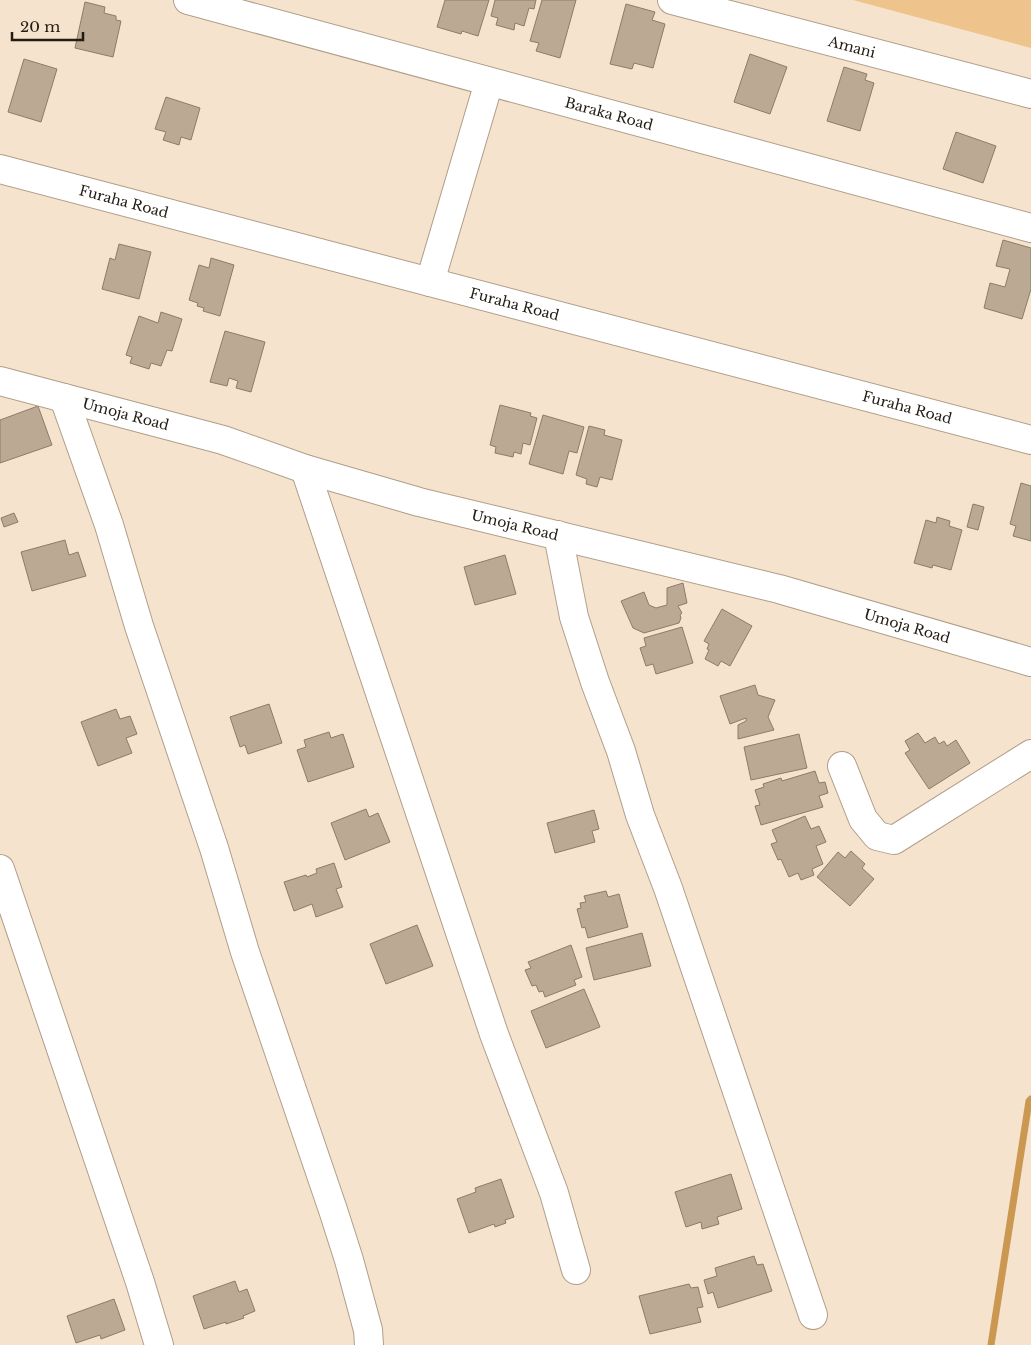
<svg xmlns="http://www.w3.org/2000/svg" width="1031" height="1345" font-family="'Libre Baskerville',serif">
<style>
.green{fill:#efc48c}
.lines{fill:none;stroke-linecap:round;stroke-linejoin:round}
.stream{stroke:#cb9852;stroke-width:7}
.building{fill:#bba994;stroke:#8c7c67}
.minor-casing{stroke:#b09e89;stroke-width:30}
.minor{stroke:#fff;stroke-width:28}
.labels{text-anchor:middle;stroke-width:5;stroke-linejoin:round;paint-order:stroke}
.street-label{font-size:14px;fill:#221c13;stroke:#f6e3cd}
</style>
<rect width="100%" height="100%" fill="#f6e3cd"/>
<path class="green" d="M853,0H1031V48Z"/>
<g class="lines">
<path class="stream" d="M991,1345L1029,1101L1031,1099"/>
</g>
<path class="building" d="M445,0H489L478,36L462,31L461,34L437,27Z
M495,0H536L534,9L529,8L524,26L515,23L514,30L496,25L498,18L491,16Z
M542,0H576L560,58L536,51L539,43L530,41Z
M85,2L105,7L104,13L116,16V20L121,21L113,57L75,48Z
M626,4L655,12L652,20L665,24L653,68L634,63L632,69L610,64Z
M750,54L787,67L770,114L734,102Z
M24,59L57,69L41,122L8,112Z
M844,67L867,74L865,80L874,83L860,131L827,121Z
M166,97L200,108L191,140L181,137L179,145L163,140L166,132L155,129Z
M956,132L996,146L983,183L943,169Z
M1003,240L1031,248V289L1022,319L984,308L990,283L1005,287L1010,269L996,266Z
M119,244L151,252L139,299L102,289L110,258L115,260Z
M211,258L234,265L220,316L203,311L204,308L197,306L198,303L189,300L199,265L209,268Z
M161,312L182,319L172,351L167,350L161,366L151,363L149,369L130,363L132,357L126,355L139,316L158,323Z
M225,331L265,342L251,392L236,388L238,381L229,378L227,386L210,382Z
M500,405L531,413L530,416L537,418L530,445L523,443L521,454L514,452L513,457L495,453L496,447L490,445Z
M38,406L52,445L0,463V420Z
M543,415L584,427L577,453L569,451L563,474L529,464Z
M589,426L605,430L604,435L622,440L612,480L600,477L597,487L586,484L587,479L576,475Z
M1021,483L1031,486V541L1013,536L1016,526L1010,524Z
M973,504L984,507L978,530L967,527Z
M14,513L18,522L4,527L1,518Z
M937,517L950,521L949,526L962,530L951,570L933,565L932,568L914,563L926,520L936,523Z
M65,540L69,555L78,552L86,576L32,591L21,552Z
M505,555L516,594L475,605L464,567Z
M683,583L687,603L678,606L682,613L680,615L681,618L679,623L644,633L633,628L621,601L644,592L649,605L656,608L667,605V588Z
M722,609L752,626L730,666L721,661L718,666L705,659L709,650L707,649L709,644L704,641Z
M682,627L693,663L656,674L653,664L646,666L640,648L646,646L644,638Z
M755,685L758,695L775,700L768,717L774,730L738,739V725L746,721V718L730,724L720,696Z
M269,704L282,743L248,754L245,745L240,747L230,717Z
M116,709L120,719L130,716L137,734L126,738L132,753L98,766L81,722Z
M329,732L331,738L343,734L354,767L308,782L297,750L306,747L304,740Z
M918,733L925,743L935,737L939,744L944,741L947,746L956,740L970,763L929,789L905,753L910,750L905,741Z
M799,734L807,768L751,780L744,747Z
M815,771L819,783L825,782L828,793L819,796L823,807L761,825L755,806L760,805L755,790L764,787L763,784L781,778L782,781Z
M366,809L369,817L378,813L390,842L345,860L331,823Z
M594,810L599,829L592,831L595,842L555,853L547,823Z
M805,816L811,829L819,826L826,842L816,846L823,864L812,869L814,875L801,880L798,873L789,877L781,859L778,860L771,844L777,842L772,830Z
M851,851L865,864L862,868L874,879L850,906L817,877L838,852L845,858Z
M334,863L342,887L336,889L343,907L316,917L312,904L294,911L284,882L306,875L307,877L317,873L316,869Z
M606,891L608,897L619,894L628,927L588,938L585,927L582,928L577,909L581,908L580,903L586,902L584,896Z
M417,925L433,966L386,984L370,944Z
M642,933L651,966L594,980L586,948Z
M571,945L582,977L574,980L576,985L545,997L543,991L539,992L536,985L532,986L525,970L531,968L528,962Z
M584,989L600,1027L546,1048L531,1011Z
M731,1174L742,1209L717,1217L719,1224L702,1229L701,1222L686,1227L675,1192Z
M501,1179L514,1217L505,1220L506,1223L495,1227L494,1224L469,1233L457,1199L476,1192L475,1188Z
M754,1256L757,1265L763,1264L772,1291L718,1308L713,1292L708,1294L704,1280L717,1276L715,1268Z
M235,1281L239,1292L247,1289L255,1311L243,1316L244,1318L226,1324V1322L204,1329L193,1296Z
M689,1284L691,1288L698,1287L703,1307L697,1308L701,1322L650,1334L639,1296Z
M114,1299L125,1330L101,1339L100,1335L76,1343L67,1316Z"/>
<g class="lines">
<defs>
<g id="minor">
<path id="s1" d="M188,0L1031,228"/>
<path id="s2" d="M672,0L1031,94"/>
<path id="s3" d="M0,169L1031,440"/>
<path d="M430,282L489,82"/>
<path id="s4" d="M0,381L223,440L305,469L419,502L779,589L1031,662"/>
<path d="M64,398L109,525L139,626L214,848L245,952L333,1210L349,1260L368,1330L369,1345"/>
<path d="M305,469L494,1034L554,1193L576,1270"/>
<path d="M558,535L574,617L595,682L621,751L640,815L668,888L813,1315"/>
<path d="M842,766L863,819L877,836L894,840L1031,754"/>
<path d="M0,869L140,1282L159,1345"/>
</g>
</defs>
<use href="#minor" class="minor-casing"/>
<use href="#minor" class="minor"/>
</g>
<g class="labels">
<g class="street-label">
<text dy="5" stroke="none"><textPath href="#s2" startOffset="186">Amani</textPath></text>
<text dy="5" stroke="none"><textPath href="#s1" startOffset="436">Baraka Road</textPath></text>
<text dy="5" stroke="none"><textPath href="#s3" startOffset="128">Furaha Road</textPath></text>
<text dy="5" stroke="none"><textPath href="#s3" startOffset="532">Furaha Road</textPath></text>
<text dy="5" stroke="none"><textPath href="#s3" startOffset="938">Furaha Road</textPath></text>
<text dy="5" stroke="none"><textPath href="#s4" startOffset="130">Umoja Road</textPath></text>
<text dy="5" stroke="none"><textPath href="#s4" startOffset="535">Umoja Road</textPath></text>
<text dy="5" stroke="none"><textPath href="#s4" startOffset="940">Umoja Road</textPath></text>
</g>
</g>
<path d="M12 32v8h71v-8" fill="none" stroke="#221c13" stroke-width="2.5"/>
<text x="20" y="32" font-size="15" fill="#221c13" stroke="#f6e3cd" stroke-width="4" paint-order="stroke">20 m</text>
</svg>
